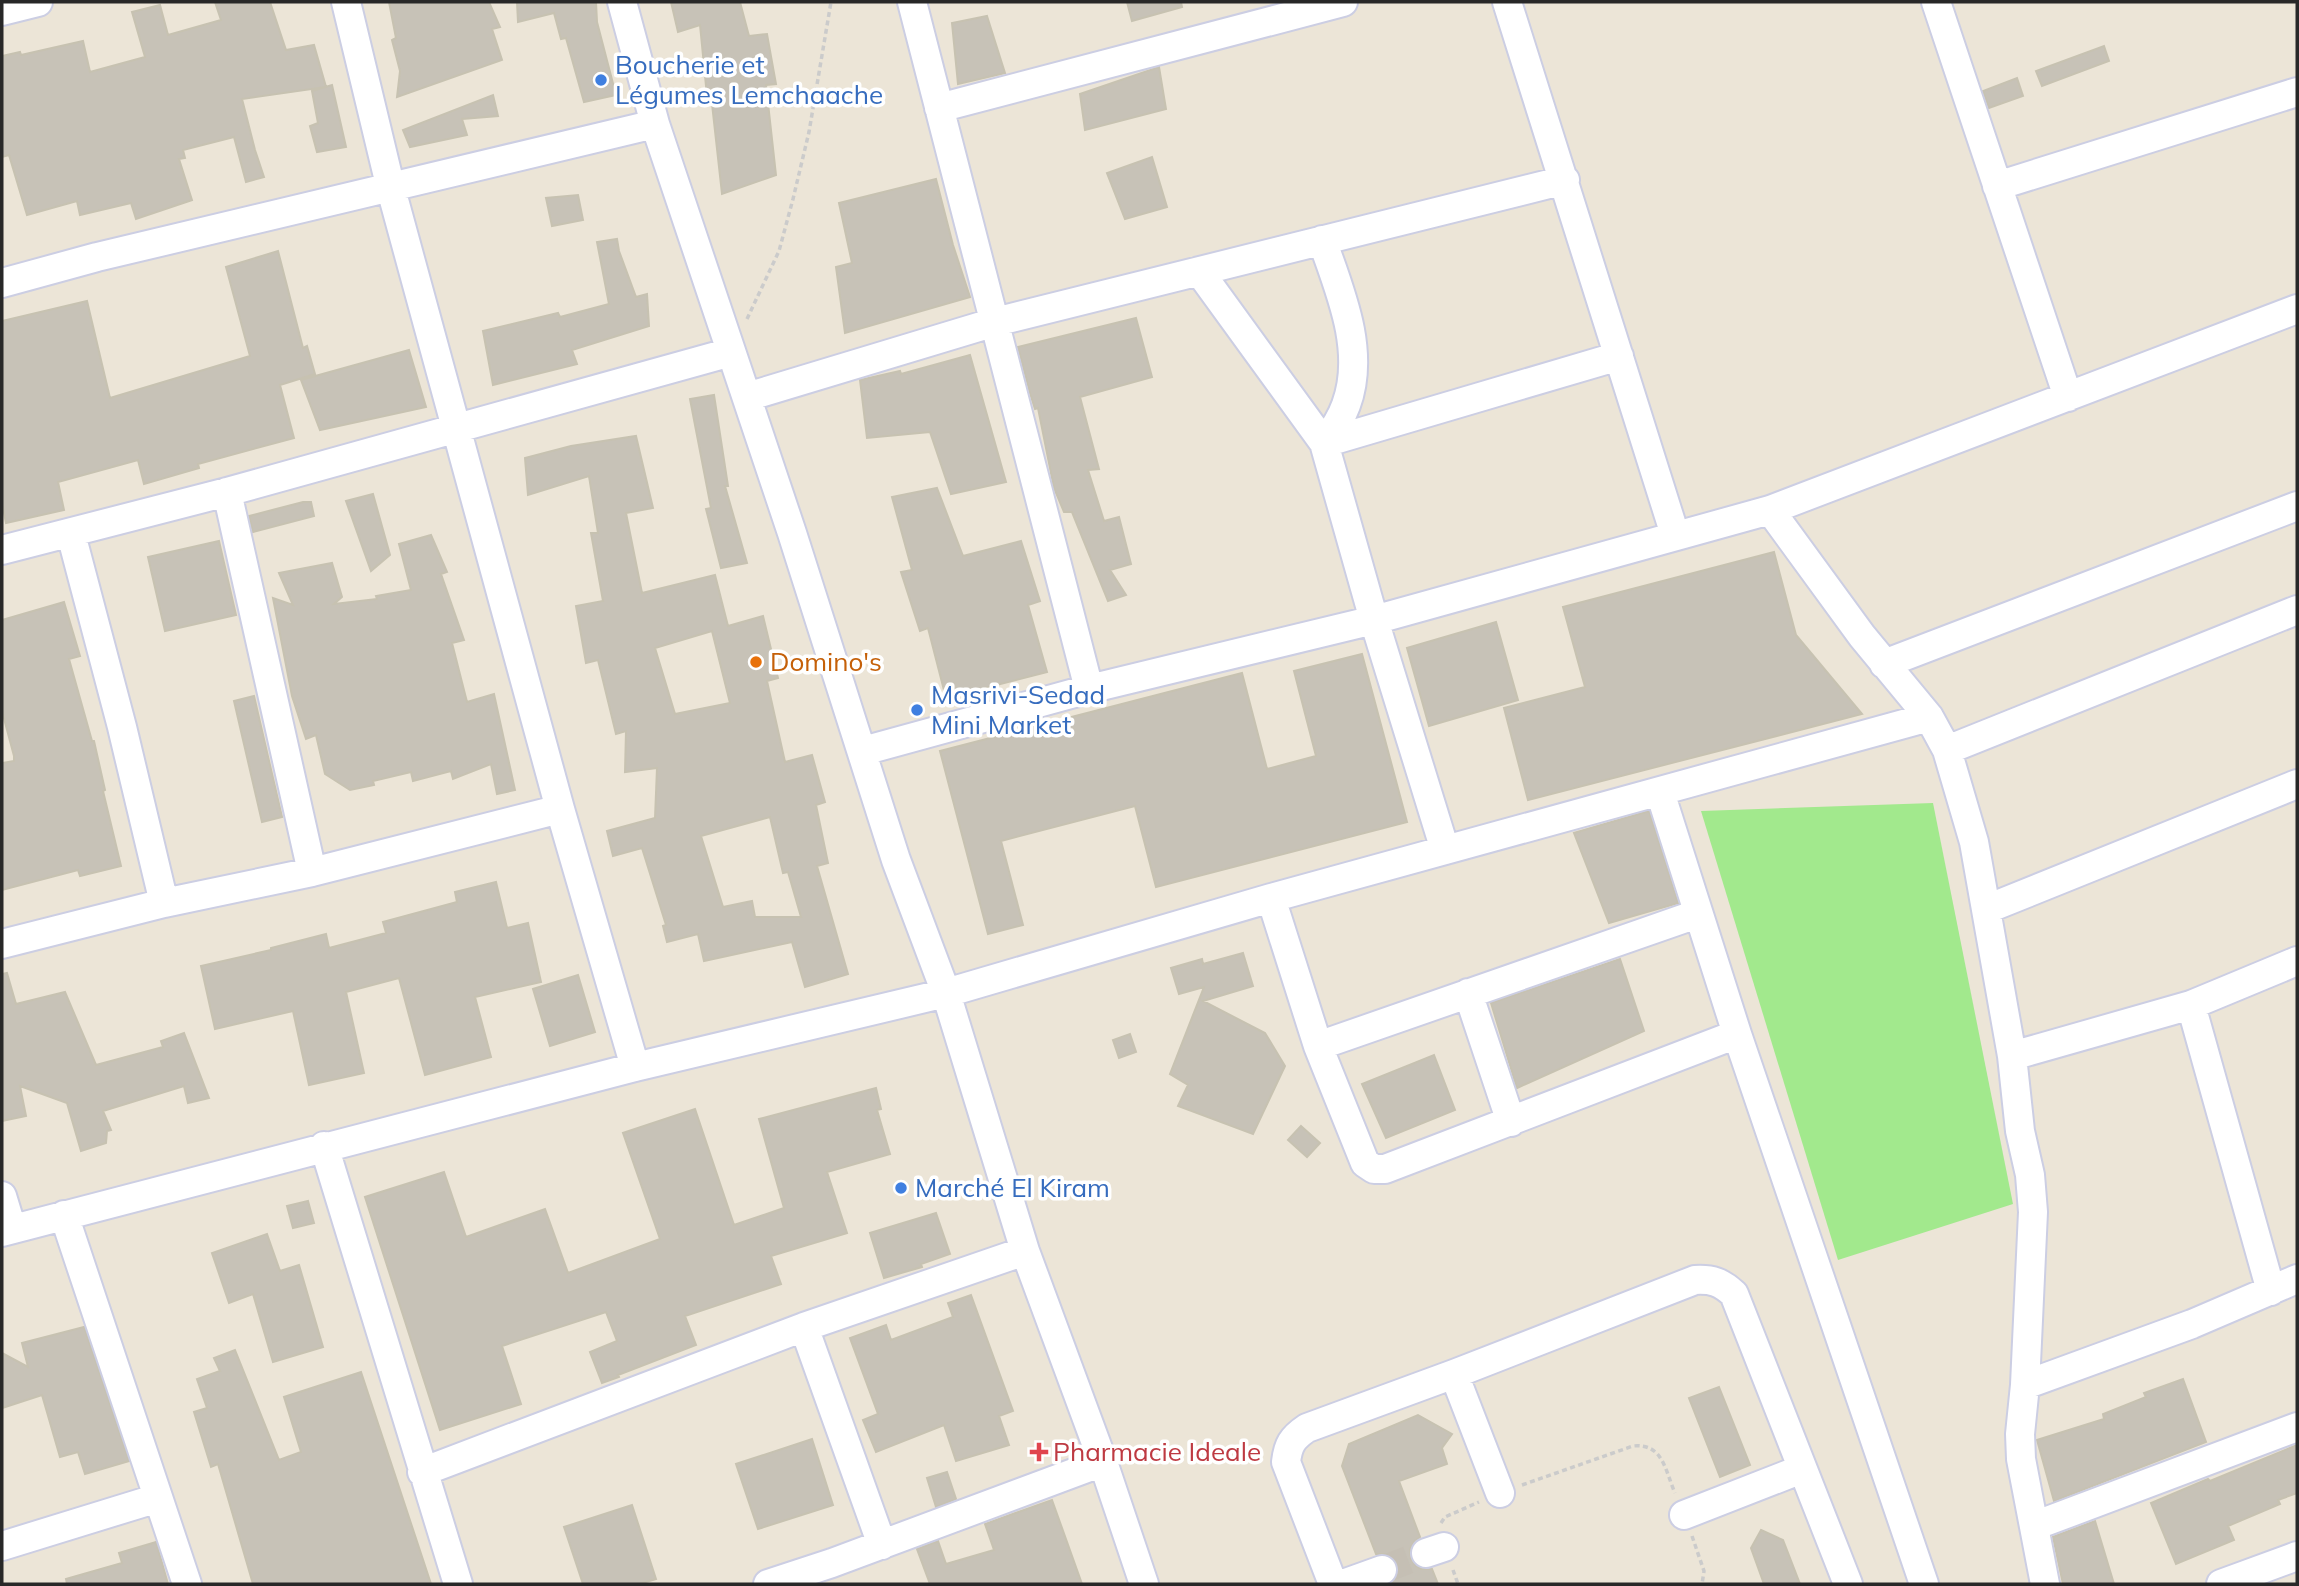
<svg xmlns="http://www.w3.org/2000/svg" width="2299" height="1586" font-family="Mulish,sans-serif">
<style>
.green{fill:#a2e98d}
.building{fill:#c7c2b7;stroke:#c7c2b1;stroke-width:2;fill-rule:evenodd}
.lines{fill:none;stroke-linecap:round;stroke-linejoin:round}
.minor-tunnel{stroke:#c5bfb4;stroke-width:28;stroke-dasharray:28 14;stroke-linecap:butt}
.minor-casing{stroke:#cccee3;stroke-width:32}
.path{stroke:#cbcbcb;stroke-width:3.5;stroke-dasharray:5 3.5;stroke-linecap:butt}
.minor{stroke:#fff;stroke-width:28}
.shop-dot{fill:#3f7fe0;stroke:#fff;stroke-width:2.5}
.food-dot{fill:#e8710a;stroke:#fff;stroke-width:2.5}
.health-dot{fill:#e0444e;stroke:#fff;stroke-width:2.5}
.labels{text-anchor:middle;stroke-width:7;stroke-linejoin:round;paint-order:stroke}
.shop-label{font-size:26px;fill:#366cbe;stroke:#fff;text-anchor:start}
.food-label{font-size:26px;fill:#c56008;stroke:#fff;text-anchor:start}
.health-label{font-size:26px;fill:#be3a42;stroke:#fff;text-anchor:start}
</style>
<rect width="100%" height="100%" fill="#ece5d7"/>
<path class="green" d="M1933,803L2013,1204L1838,1260L1701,811Z"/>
<path class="building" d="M215,2H270L286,50L314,45L326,87L242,99L255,150L264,177L246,182L234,137L183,150L185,158L179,159L192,200L136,219L131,203L80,215L77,201L27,215L9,155L2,157V56L20,52L21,55L83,41L90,72L145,57L132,12L160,5L168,35L221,20Z
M389,2H489L500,27L492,29L502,60L397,97L400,71L392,40L396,38Z
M517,2H596L597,22L616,95L584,102L566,38L561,39L554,13L518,22Z
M671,2H740L749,36L767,34L776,84L766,85L776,175L722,194L711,95L707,96L700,25L678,32Z
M1127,2H1181L1182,7L1132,21Z
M987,16L1005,73L958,84L952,23Z
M2104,46L2109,61L2042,86L2036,71Z
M1159,67L1166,109L1085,130L1080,94Z
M2017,78L2023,96L1989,108L1983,91Z
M332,85L346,147L317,152L310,126L318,123L312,91Z
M493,95L498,116L462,119L467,135L410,147L403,130Z
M1152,157L1167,207L1125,219L1107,173Z
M936,179L953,245L970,297L845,333L836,267L852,263L839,203Z
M578,195L583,220L552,226L546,198Z
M617,239L619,251L636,297L647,294L649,326L572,350L577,364L493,385L483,331L558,313L560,317L609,304L597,242Z
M278,251L303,348L307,346L315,374L280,385L294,438L198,464L199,468L144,484L138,460L58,482L64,510L6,523L2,503V321L87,301L110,398L250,356L226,267Z
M1136,318L1152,377L1080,397L1099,469L1088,470L1104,521L1119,517L1131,564L1110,570L1126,595L1108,601L1072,512H1064L1054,488L1038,408L1035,409L1030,393L1018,347Z
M409,350L426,407L320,430L301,380Z
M970,355L1006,482L951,494L930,432L867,438L860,380L900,371L901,374Z
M714,395L728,486H725L747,563L721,568L706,509L711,508L690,399Z
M636,436L653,508L626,513L642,593L715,575L728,626L763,616L778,678L767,681L785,762L812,755L825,802L816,805L828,863L817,866L848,974L805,987L792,942L704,961L698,934L667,942L663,926L666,925L642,848L613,856L607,831L655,818L657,768L625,772L626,731L616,734L598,660L586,663L576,606L603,601L591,533H598L589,476L528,495L525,458L571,446ZM712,631L730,703L675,714L655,648ZM770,817L783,873L788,872L801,917H755L752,901L723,907L701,836Z
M937,488L963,556L1021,541L1040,601L1028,605L1047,672L946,698L928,628L920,631L901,572L912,570L892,497Z
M373,494L390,555L371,571L346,501Z
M303,502H311L314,516L253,532L249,516Z
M431,535L447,572L441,574L464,640L452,643L467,702L494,694L515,790L497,794L491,764L453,779L451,771L413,781L411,772L373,781L374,785L350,790L325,774L316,735L306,739L292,696L273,598L293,605L279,573L332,563L342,597L334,604L377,599L376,596L411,590L399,544Z
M219,541L236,615L165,631L148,557Z
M1774,552L1796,635L1862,714L1528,800L1504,708L1585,687L1563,607Z
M64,602L80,656L69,659L92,741H94L105,790L103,791L121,866L80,876L78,870L2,890V763L14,761V756L2,711V620Z
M1496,622L1518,700L1429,726L1407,648Z
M1362,654L1407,822L1156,887L1135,806L1001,841L1023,925L988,934L940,751L1242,673L1267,769L1316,756L1294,671Z
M254,696L282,817L262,822L234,701Z
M1649,811L1678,903L1609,923L1574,833Z
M496,882L507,928L528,923L541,982L475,997L491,1057L425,1075L399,978L346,992L364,1073L309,1085L293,1011L215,1029L201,966L271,950V948L326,934L329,948L386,933L383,922L457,902L455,892Z
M1243,953L1253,986L1203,1001L1265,1033L1285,1066L1253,1134L1178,1106L1188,1085L1170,1074L1204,987L1179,994L1171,968L1202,959L1203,964Z
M1620,959L1644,1031L1517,1088L1491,1003Z
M7,973L16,1004L65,992L96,1065L163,1047L161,1041L184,1033L209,1098L188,1103L184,1086L103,1111L111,1130L107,1131L106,1143L81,1151L67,1103L20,1086L26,1116L2,1121V974Z
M578,975L595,1032L550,1046L533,989Z
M1130,1034L1136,1052L1119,1058L1113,1040Z
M1434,1055L1455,1110L1386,1138L1362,1084Z
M876,1088L881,1109L877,1110L890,1154L827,1172L847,1233L771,1256L781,1284L685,1316L696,1345L618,1375L619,1377L602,1383L590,1352L617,1341L606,1312L502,1346L521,1404L440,1430L365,1197L444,1172L466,1237L545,1209L568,1273L660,1239L623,1133L695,1109L734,1225L784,1208L759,1119Z
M1301,1126L1320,1143L1307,1157L1288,1140Z
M308,1201L314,1223L293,1228L287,1206Z
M936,1213L950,1254L921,1264L922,1267L884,1278L870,1233Z
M267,1234L280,1271L299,1265L323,1347L273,1362L253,1294L229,1303L212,1253Z
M971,1295L1013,1411L999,1416L1009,1445L956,1461L944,1425L876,1452L863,1420L878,1414L850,1338L886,1325L891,1340L953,1317L948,1303Z
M84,1327L129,1461L85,1474L78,1452L60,1457L42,1395L2,1408V1353L28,1367L22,1343Z
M235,1350L279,1460L301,1452L284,1397L361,1372L431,1584H253L218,1464L211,1467L194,1412L207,1408L197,1379L220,1371L214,1358Z
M2183,1379L2206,1442L2054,1501L2037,1440L2104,1419L2103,1414L2146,1397L2144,1393Z
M1719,1387L1750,1465L1720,1477L1689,1398Z
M1418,1415L1452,1434L1442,1448L1447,1464L1399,1481L1420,1537L1414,1542L1410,1549L1411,1559L1416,1566L1422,1569H1432L1438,1584H1390L1398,1574L1397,1564L1393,1558L1386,1554H1376L1342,1466L1349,1444Z
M812,1439L833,1505L758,1529L736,1464Z
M2297,1445V1493L2278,1500L2280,1504L2228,1526L2234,1540L2176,1564L2151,1503L2208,1479L2210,1481Z
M947,1472L956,1499L936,1507L927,1478Z
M1052,1500L1082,1584H930L917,1549L938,1541L946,1564L994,1550L985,1524Z
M632,1505L656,1579L639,1584H583L564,1527Z
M2095,1521L2114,1584H2063L2053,1537Z
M1761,1530L1783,1540L1800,1584H1764L1751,1548Z
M156,1542L168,1584H67L66,1579L122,1563L119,1553Z"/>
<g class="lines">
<path class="minor-tunnel" d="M1382,1570L1426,1553"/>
<defs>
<path id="minor" d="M346,2L391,189L560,809L635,1067
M622,2L655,124L792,533L896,860L946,993L1025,1251L1103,1462L1144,1584
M912,2L1089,689
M1507,2L1675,535
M1936,2L2068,397
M2,11L38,2
M939,108L1343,2
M1997,186L2297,92
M1322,240C1340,291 1366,351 1346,405C1341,419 1333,431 1324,443
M1199,271L1324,443L1374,620L1445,850
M2,283L97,257L655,124
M747,397L995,322L1565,180
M1324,443L1619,356
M227,492L312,872
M1770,510L1862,636L1929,717L1947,750L1974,842L2012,1056L2020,1131L2030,1175L2033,1212L2025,1385L2020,1434L2021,1459L2045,1584
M71,534L122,727L164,903
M2,550L227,492L731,352
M1884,664L2297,506
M1947,750L2297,610
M863,751L1089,689L1374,620L1770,510L2297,309
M1660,792L1737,1034L1924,1584
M1271,898L1318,1046L1365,1163L1374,1169H1385L1737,1034
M1987,909L2297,784
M2,944L164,903L312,872L560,809
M1468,993L1511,1122
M2191,1005L2271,1291
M1318,1046L1697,914
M2012,1056L2191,1005L2297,961
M324,1146L458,1584
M2,1196L12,1229
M64,1215L187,1584
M2,1232L635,1067L946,993L1271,898L1929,717
M804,1327L882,1545
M1454,1374L1500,1493
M2025,1385L2192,1324L2297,1279
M422,1472L804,1327L1025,1251
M1684,1515L1802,1469
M2034,1526L2297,1427
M2,1546L158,1498
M1426,1553L1444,1547
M768,1584L832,1563L1103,1462
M1333,1584L1286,1462C1288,1445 1292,1438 1307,1428L1454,1374L1695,1280C1712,1279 1721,1282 1734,1294L1848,1584
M1343,1584L1382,1570
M2221,1584L2297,1556"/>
</defs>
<use href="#minor" class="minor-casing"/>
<path class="path" d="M747,319L779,251L793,199L809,132L831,2
M1522,1485L1633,1446C1663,1443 1665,1470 1675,1493
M1441,1523L1445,1517L1479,1502
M1692,1536L1704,1571L1702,1584
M1453,1570L1458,1584"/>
<use href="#minor" class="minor"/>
</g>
<g class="shop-dot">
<circle cx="601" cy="80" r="7"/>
<circle cx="917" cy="710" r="7"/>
<circle cx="901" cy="1188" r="7"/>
</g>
<circle class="food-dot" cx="756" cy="662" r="7"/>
<path class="health-dot" d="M1035.5 1441.5h7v7h7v7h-7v7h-7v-7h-7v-7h7z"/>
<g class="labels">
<g class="shop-label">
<text x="615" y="74">Boucherie et<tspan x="615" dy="30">Légumes Lemchaache</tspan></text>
<text x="931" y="704">Masrivi-Sedad<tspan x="931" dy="30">Mini Market</tspan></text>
<text x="915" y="1197">Marché El Kiram</text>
</g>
<g class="food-label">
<text x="770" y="671">Domino's</text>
</g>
<g class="health-label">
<text x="1053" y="1461">Pharmacie Ideale</text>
</g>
</g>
<rect width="2299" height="1586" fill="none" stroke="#282828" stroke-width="7"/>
</svg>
